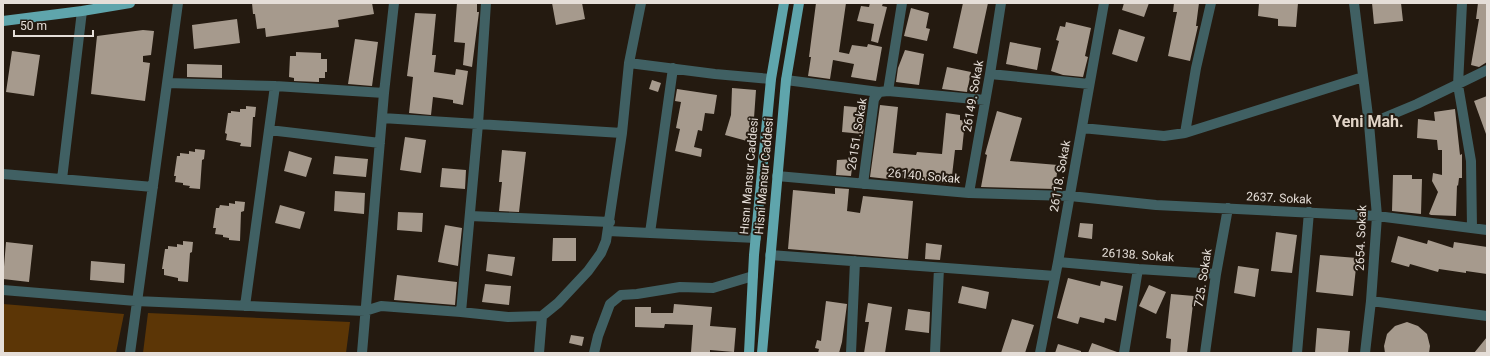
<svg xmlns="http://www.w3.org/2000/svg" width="1490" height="356" font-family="Roboto,sans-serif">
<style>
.green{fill:#5c3606}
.building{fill:#a69a8d}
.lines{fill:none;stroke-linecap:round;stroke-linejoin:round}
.minor{stroke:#406063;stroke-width:10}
.major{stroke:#5fa5ac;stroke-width:10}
.labels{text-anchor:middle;stroke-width:4;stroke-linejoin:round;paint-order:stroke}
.street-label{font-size:12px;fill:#e5ded8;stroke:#241a10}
.district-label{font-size:16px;font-weight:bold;fill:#e1d4c7;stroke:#241a10}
</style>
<rect width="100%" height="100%" fill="#241a10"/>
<path class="green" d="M3,304L124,314L116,353H3Z
M148,313L350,322L346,353H143Z"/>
<path class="building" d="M252,3H372L374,14L338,20L339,27L266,37L265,28L257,29L255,14H253Z
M457,3H477V12H479L472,67L463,65L465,43L454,42Z
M552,3H582L585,19L556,25Z
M816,3H846L839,52L849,54L852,45L867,47L868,44L882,47L876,81L851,77L854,64L833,60L830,79L808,76L811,57H809Z
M870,3H883L882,6L887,7L878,43L871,41L874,24L857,21L861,6L869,7Z
M963,3H988L977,54L953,48Z
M1124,3H1149L1144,17L1122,10Z
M1174,3H1199L1196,26H1198L1190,61L1168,56L1177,12H1173Z
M1259,3H1298L1296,27L1278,26V19L1258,16Z
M1372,3H1401L1403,21L1374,24Z
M1478,3H1487V62L1479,67L1471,65L1479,19H1476Z
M911,8L929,13L926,28L930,29L927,41L904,36Z
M415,13L436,14L432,55H436L434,72L455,75L456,69L468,71L463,105L453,103V100L433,97L431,115L409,113L413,77L407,76Z
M237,19L240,43L194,49L192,25Z
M1066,22L1091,28L1085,56L1088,57L1083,77L1063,75L1051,71L1059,41L1056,40L1060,26L1065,27Z
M1119,29L1145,37L1137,62L1112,54Z
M143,30L154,31L151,55L143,56V62L150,63L145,101L91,94L97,36Z
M355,39L378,42L372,86L348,84Z
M1010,42L1041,48L1037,70L1006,64Z
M905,50L924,54L919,85L896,82L898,68Z
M12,51L40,55L34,96L6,92Z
M296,52L321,53V59H327V72H325V78H319V82L294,81V78L289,77L290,56H296Z
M187,64L222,65V78L187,77Z
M947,67L971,72L967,92L942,89Z
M652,80L661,83L658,92L649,89Z
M732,88L756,90L754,118L747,141L725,135L731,115Z
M677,89L717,95L714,114L705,113L702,131L698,130L694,147L702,149L701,157L675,151L680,129L676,128L681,102L675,101Z
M1487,96V134H1486L1474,101Z
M880,105L898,107L893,153L916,155L917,152L942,154L946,113L960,115V120L965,121L962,150H955L951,184L888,176V179L870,177Z
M246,106L256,107L255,117H253L251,147L240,146L241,143L226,140L227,134L225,133L228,113H231V111L240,112V109H246Z
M844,106L866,108L863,134L842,132Z
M1455,109L1460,155L1462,154V178H1459L1458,186L1457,185L1456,216L1431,215L1429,214L1438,192L1432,181L1433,173L1442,175V150H1438L1437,140L1417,138L1418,119L1435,121L1434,112Z
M997,111L1022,118L1010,161L1058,165L1055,189L981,187L987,155L985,154Z
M405,137L426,140L421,173L400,170Z
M195,149L205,150L204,159L202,160L200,189L189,188L190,186L183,185V183L175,182L176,176H174L177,156H180V153L189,154V151L195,152Z
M502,150L526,152L519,212L499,211L502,182H499Z
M289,151L312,158L306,177L284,171Z
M335,156L368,159L366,177L333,174Z
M853,159L851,176L836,175L837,160Z
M442,168L466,170L465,189L440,187Z
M1393,175H1412V179H1422L1421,214L1392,211Z
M835,188L849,189L847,211L860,213L863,196L913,201L908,259L788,249L793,190L835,194Z
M335,191L365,193L364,214L334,211Z
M235,201L245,202L244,211L241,212L240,241L229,240V238L223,237V235L215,234L216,228H213L216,208H219L220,205L229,206V203L235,204Z
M280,205L305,212L300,229L275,223Z
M398,212L423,213L422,232L397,230Z
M1080,223L1093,224L1092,239L1078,237Z
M445,225L462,228L458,266L438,262Z
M1276,232L1297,235L1292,273L1271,271Z
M1398,236L1427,244L1428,240L1453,248L1454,242L1487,247V274L1466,271V273L1439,269L1438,272L1410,264L1409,267L1391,262Z
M553,238H576V261H552Z
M183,241L193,242L192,252L190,253L188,282L178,281V278L164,275V269H162L165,249H168V246L177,247V244L183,245Z
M6,242L33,245L29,282L3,279Z
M926,243L942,245L940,260L925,259Z
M488,254L515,257L512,276L486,271Z
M1320,255L1357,258L1353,296L1316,292Z
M91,261L125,264L124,283L90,280Z
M1238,266L1259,269L1255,297L1234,293Z
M397,275L457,282L455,305L394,300Z
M1068,278L1100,286L1101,281L1123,286L1116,321L1105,318L1104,323L1080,317L1078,324L1057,318Z
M485,284L511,286L509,305L482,302Z
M1149,285L1166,292L1156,314L1139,306Z
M962,286L989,292L986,309L958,303Z
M1171,294L1194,296L1187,353H1170L1171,339L1166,338Z
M826,301L847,304L842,342L839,353H818L819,349L815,348L817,340L821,341Z
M868,303L892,307L885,353H864L869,322H865Z
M674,304L712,307L710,326L736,328L734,352L710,350V353L691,352L693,325L665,324L664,328L635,327V307H651V313H673Z
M908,309L930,312L929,333L905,330Z
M1012,319L1034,325L1025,353H1001Z
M1407,322L1418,326L1427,334L1430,346L1429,353H1385L1384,346L1387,334L1395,326Z
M1317,328L1350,331L1348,353H1315Z
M571,335L584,337L582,346L569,343Z
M1487,337V353H1474Z
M1092,343L1117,352V353H1088Z
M1058,344L1081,351V353H1055Z"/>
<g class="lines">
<path class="minor" d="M1354,3L1369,124L1377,216L1371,301L1365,353
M1462,3L1458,85L1471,161L1472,228
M629,63L715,74L771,79
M990,74L1089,84
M786,80L879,92
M167,83L275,86L384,93
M888,91L985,100
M382,118L622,133
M1369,124L1417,104L1487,70
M1082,128L1164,136L1185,133L1363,77
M269,130L380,143
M1185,133L1196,68L1211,3
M3,174L153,187
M777,176L969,193L1070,196L1156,205L1377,216L1487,230
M62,179L82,11
M863,184L874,99L879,92L888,91L902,3
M969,193L990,74L1001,3
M470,216L610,222
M608,231L756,238
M650,233L673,68
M770,255L1055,276
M1058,262L1138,269L1216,274
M3,290L136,301L365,311L381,306L461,312L508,317L542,316L558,303L588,271L601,253L606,241L622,133L629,63L641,3
M1371,301L1487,316
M245,306L275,86
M461,312L478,124L486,3
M130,353L178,3
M362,353L384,93L394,3
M539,353L542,316
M594,353L598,336L610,304L621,295L637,294L680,287L713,288L753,276
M851,353L855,261
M935,353L939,268
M1040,353L1058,262L1104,3
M1124,353L1138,269
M1205,353L1216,274L1228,208
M1297,353L1309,212"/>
<path class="major" d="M3,21L82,11L130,3
M749,353L754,255L771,79L784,3
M762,353L786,80L799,3"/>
</g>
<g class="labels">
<g class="street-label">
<text transform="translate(973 96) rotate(-80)" y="4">26149. Sokak</text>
<text transform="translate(857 134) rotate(-81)" y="4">26151. Sokak</text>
<text transform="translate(749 176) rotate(-85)" y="4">Hısnı Mansur Caddesi</text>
<text transform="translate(764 176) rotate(-85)" y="4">Hisni Mansur Caddesi</text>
<text transform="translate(924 176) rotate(5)" y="4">26140. Sokak</text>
<text transform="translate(1060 176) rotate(-80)" y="4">26118. Sokak</text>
<text transform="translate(1279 198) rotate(3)" y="4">2637. Sokak</text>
<text transform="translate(1361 238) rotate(-88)" y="4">2654. Sokak</text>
<text transform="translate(1138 255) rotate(4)" y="4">26138. Sokak</text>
<text transform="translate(1203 278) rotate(-81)" y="4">725. Sokak</text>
</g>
<g class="district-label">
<text x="1368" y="127">Yeni Mah.</text>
</g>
</g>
<rect width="1490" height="356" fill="none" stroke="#e5ded8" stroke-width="8"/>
<path d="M14 30v6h79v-6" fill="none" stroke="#e5ded8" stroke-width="2"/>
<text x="20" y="30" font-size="12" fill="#e5ded8" stroke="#241a10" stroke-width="3" paint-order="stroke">50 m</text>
</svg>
